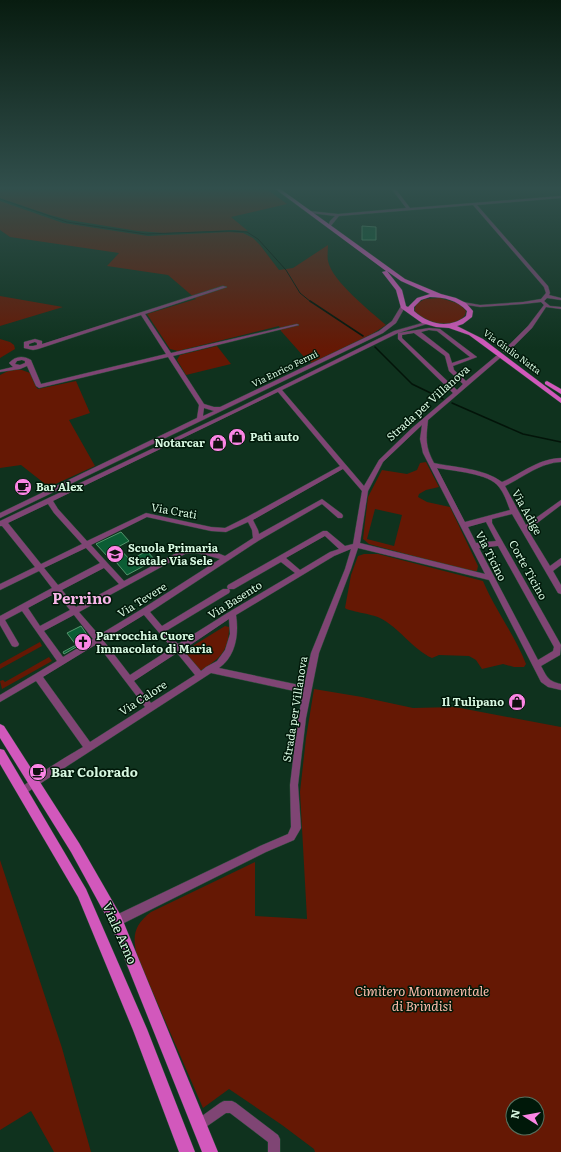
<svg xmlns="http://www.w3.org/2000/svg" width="561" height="1152" font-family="Literata,serif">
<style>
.green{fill:#651804;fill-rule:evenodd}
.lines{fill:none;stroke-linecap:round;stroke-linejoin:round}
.stream-far1{stroke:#031409;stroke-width:1}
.stream{stroke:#031409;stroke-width:1.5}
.building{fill:#0b5d34;stroke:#54966d}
.minor-casing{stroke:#2b4e39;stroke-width:1}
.major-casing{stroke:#2b4e39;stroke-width:1}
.minor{fill:#7f4574;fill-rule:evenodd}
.major{fill:#d258bc;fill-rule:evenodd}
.labels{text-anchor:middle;stroke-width:3;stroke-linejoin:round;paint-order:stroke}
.far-street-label{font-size:9px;fill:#d6f7e0;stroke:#001809}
.street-label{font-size:11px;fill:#d6f7e0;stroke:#001809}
.poi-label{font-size:11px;font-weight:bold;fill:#d6f7e0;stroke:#001809;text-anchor:start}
.near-poi-label{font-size:13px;font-weight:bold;fill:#d6f7e0;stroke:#001809;text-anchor:start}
.near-street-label{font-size:13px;fill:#d6f7e0;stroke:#001809}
.near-park-label{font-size:13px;font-style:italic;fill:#fbbbab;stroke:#001809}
.district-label{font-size:15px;font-weight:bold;fill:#f8b6e9;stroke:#001809}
</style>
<rect width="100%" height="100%" fill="#0f321e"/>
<path class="green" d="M0,188H265L287,204L231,217L248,231L234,230L165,233L138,231L69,220L50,215L0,198Z
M0,201L63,223L148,236L229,232L243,233L253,238L260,245L279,270L293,268L328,245C328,250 327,256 328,261C332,281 370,311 386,325L372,334L312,363L305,358L281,331L279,326L178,351L170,349L147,314L196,299L168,275L107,266L119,253L10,237L0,230Z
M0,296L63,307L0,326Z
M440,298L460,304L466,311L465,315C453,331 426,323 414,312L416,304L425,299Z
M0,339L10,342L14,345L15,349L0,358Z
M217,346L231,364L186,375L177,360L180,355Z
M12,369L22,370L30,373L36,387L38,389L76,381L90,413L69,420L95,466L49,487L21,465L0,468V375Z
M426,462L439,487L426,490L419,494L418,497L427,502L450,507L478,566L477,571L472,572L369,544L363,539L368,497L382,470L407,474L417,470L420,463ZM375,509L402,515L394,546L367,539Z
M364,554H378L483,581C495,610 515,635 526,664L524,667H514L503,664L482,669L476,660L469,656L439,655L432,658C412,649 400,628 380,618C372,614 348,611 345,608L351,575L358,556Z
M225,626L229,627C229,652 219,659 200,671L183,652Z
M40,642L42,646L0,669V664Z
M49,657L52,661L2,689L0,681L3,680L5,682Z
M314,689L362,697L413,708L455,707L561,727V1152H315L314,1149L282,1125L229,1089L203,1108L137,956C132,936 134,925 151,912L255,862V916L307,919L300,792L306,738ZM513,1104H537V1128H513Z
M0,860L62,1048L91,1152H54L31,1111L0,1130Z"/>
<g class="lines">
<path class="stream-far1" d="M0,199L67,222L146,234L230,231L247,232L258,239L286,270L300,293L311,302"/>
<path class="stream" d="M310,301L363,336
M375,347L412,384L443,399
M452,403L523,434L561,442"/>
</g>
<path class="building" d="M362,226L376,227V240H362Z
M121,532L129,541L118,547L130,560L147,551L155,560L127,575L111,556L108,557L96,544Z
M81,626L90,639L64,654L63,652L76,645L67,633Z"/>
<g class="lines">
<defs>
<path id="minor" d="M391,188H395L410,208L561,196V198L477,205L548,286L550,293L549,295L561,298V300L547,298L544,301L550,306L561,307V309L546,307L532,328L508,352L506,353L503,351L528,326L544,305L541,302L523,304L480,307L461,304V302H463L480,305L523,302L541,299L546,293L544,287L473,205L339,216L330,227L328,226L330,221L335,216L310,213L308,212L310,211L338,214L406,208Z
M223,286L227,287L145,314L171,353L297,324L299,325L173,356L204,404L214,407H220L379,331L392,321L401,306L405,307L396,323L383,333L0,518V513L197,418L199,405L168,357L39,388L36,386L27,366L20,369L0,372V370L13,367L9,363C15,356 23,355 31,360L41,384L166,354L141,315L38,349L33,350L24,348V342L35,339L42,341V344ZM35,342L37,343V345L33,346H29V344ZM22,360L25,361V363L20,365L15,364L17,361ZM204,408L214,411L203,416Z
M426,322L430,323L398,333L282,390L364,486L379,460L412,428L453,393L398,339V333L429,328L440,329L477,357L453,366L454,370L466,381L496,356H500V358L428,420C426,439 425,446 434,463C457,468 483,468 502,482C523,473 537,459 561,458V462C539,463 524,477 505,486L526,525L561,500V505L528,530L550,566L561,558V565L553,571L561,585V594L558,593L512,514L492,519V523L561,645L560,655L541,666C547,677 548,681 561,684V690L548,687L541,682L489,580L358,548L351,569L319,653L306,718L298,785L301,828L294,840L266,852L120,925L116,926L112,925L111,921L112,917L260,846L288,834L291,827L290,785L298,718L303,693L211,673L38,785L22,796L19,795L18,792C22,783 71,754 83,747L36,681L0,702V695L57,661L22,611L5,620L19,644L18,646L15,647L12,646L0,625V616L52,588L39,571L0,590V584L35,567L2,526H0V521L238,408L394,331ZM429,330L437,331L470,357L452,363L449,354L421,332ZM414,333L445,356L449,371L463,384L457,390L402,338V335ZM278,392L340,466L247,517L225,528L211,527L146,513L87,541L58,509L53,501ZM422,425L420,439L423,453L485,574L360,543L368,491L383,462ZM437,468C453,471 489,473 499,487C504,493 507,502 510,510L465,522ZM343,469L362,491L353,544L345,546L327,531H323L228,585L227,587L228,589H234L281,562L295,573L229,612L178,644L166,631L229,593L230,591L229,589H223L162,626L150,612L258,541L322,504L338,518H342L343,516L342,514L322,499L259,534L258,530L253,520ZM48,504L54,513L82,544L41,564L8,523ZM147,517L211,531L226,532L248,522L252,530L253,538L225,556C211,550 196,546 182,550L124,581L91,545ZM486,522L496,541L476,543L468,527ZM325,536L339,549L330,552L300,570L286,558ZM498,546L554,647L553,651L538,660L479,548ZM86,548L100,563L58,585L44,568ZM351,549L345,569L311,653L304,686L219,668C236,656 239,634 236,615L334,556ZM195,553L206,555L220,559L142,609L99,635L79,612L185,554ZM104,568L119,584L76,607L62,590ZM56,593L70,610L40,626L28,608ZM74,615L93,639L63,657L44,631ZM144,615L172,648L130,675L103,640ZM229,619L230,634L225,650L217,661L206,667L201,671L183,650ZM97,644L145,707L90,742L43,677ZM177,653L195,675L151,703L134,681Z
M224,1101H232L236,1103L278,1135L280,1139V1152H268V1142L230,1113H226L203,1129L199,1131L195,1129L193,1125L195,1121L220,1103Z"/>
<path id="major" d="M274,188H279L405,279L441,294L456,298L466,303L473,311L472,317L463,324L457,326L483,339L561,398V403L469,335L449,328L436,327L422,323L401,308L396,290L382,272L386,271ZM387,271L401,281L430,294L417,298L408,307L406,306L402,290ZM430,297C444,297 457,300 467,311L466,316C449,329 430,325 414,311V307L421,300Z
M547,381L561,389V394L545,384V382Z
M0,724L4,726L79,843L121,916L218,1152H202L111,925L71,852L0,738Z
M0,749L4,750L86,889L147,1029L195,1152H179L133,1030L78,897L0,764Z"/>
</defs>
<use href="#minor" class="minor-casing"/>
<use href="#major" class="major-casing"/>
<use href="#minor" class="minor"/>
<use href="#major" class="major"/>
</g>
<linearGradient id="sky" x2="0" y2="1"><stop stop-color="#081c10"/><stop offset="0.54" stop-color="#314f4c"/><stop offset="1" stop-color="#314f4c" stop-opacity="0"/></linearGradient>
<rect width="561" height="349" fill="url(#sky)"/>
<defs>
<symbol id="shop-disc" viewBox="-11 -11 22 22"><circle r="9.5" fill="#fb86e5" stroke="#001809"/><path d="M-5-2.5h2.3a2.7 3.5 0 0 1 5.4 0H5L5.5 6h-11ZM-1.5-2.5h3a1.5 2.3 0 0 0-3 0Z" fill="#111"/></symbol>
<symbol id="cafe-disc" viewBox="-11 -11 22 22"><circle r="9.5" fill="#fb86e5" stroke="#001809"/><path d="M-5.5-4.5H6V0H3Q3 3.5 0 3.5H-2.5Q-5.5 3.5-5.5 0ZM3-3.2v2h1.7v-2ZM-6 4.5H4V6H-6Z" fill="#111"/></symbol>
<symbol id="school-disc" viewBox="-11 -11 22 22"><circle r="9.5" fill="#fb86e5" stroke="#001809"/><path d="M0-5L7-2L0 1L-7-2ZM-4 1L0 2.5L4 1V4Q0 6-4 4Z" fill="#111"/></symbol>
<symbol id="church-disc" viewBox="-11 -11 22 22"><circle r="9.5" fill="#fb86e5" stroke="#001809"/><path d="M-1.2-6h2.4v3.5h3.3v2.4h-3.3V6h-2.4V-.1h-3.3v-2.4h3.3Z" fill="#111"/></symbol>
</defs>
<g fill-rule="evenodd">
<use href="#shop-disc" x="227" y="427" width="20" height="20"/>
<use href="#shop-disc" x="208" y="433" width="20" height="20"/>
<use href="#cafe-disc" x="13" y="477" width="20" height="20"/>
<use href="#school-disc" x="105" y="544" width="20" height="20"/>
<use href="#church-disc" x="73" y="632" width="20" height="20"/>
<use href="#shop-disc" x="507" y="692" width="20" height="20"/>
<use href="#cafe-disc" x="28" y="762" width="20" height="20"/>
</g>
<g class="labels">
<g class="far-street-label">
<text transform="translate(512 352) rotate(36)" y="3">Via Giulio Natta</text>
<text transform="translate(285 369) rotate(-26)" y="3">Via Enrico Fermi</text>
</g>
<g class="street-label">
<text transform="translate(428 403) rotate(-42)" y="4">Strada per Villanova</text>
<text transform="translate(174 511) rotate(10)" y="4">Via Crati</text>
<text transform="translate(527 512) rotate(61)" y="4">Via Adige</text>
<text transform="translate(491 556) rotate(63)" y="4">Via Ticino</text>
<text transform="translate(528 570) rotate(61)" y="4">Corte Ticino</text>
<text transform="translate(142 600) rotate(-32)" y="4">Via Tevere</text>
<text transform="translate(235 600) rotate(-32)" y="4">Via Basento</text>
<text transform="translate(143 698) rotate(-33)" y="4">Via Calore</text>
<text transform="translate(295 709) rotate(-81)" y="4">Strada per Villanova</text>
</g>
<g class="poi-label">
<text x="250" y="441">Patì auto</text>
<text x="205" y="447" text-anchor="end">Notarcar</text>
<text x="36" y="491">Bar Alex</text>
<text x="128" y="552">Scuola Primaria<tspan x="128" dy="13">Statale Via Sele</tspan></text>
<text x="96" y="640">Parrocchia Cuore<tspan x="96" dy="13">Immacolato di Maria</tspan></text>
<text x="504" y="706" text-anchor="end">Il Tulipano</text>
</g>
<g class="near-poi-label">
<text x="51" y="777">Bar Colorado</text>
</g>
<g class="near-street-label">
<text transform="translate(120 933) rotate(66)" y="5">Viale Arno</text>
</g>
<g class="near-park-label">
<text x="422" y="996">Cimitero Monumentale<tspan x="422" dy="15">di Brindisi</tspan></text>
</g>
<g class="district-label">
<text x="82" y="604">Perrino</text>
</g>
</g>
<g transform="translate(525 1116) rotate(281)"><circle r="19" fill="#001809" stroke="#56715f"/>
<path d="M0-3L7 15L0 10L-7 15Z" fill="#fb86e5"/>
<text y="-6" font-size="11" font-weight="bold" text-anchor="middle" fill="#d6f7e0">N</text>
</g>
</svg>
